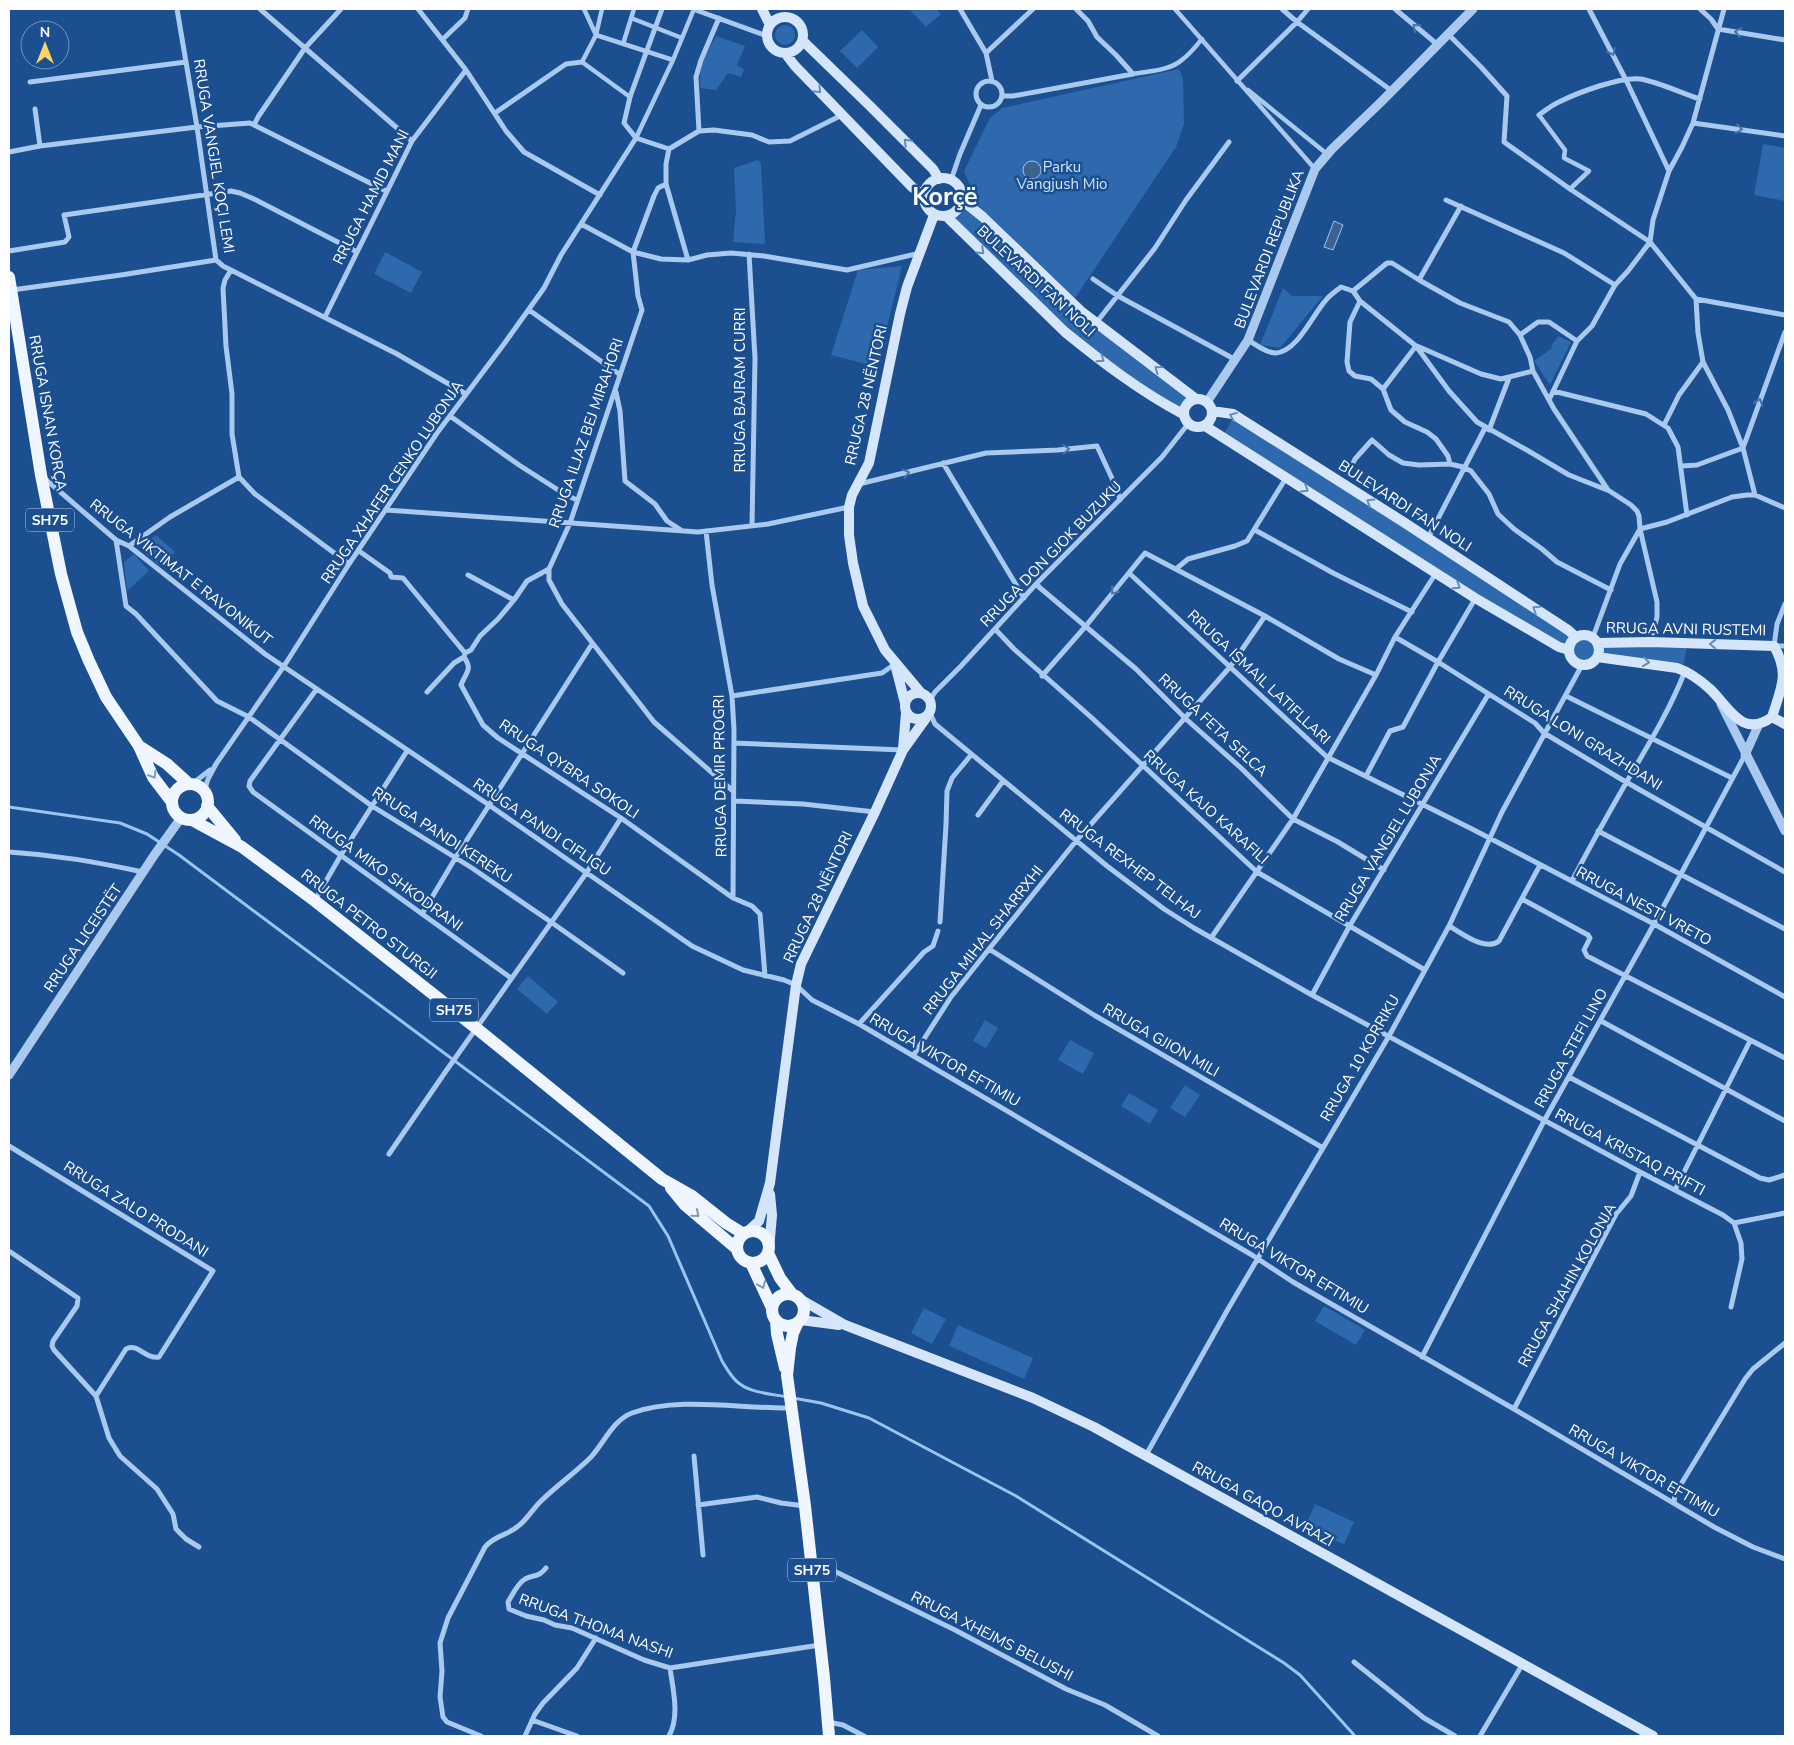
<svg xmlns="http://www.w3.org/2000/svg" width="1794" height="1745" font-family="'Nunito Sans',sans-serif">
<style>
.green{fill:#2e69ad}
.water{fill:#3c6290;stroke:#9cc4f0}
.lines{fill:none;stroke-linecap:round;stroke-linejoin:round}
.stream{stroke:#9cc4f0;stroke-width:3}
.pedestrian{stroke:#a9c9ee;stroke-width:4.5}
.minor{stroke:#a9c9ee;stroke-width:5}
.tertiary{stroke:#a9c9ee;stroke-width:9}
.secondary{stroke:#d6e6fa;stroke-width:10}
.primary{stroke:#f0f6ff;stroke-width:12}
.oneway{stroke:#4674ac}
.oneway2{stroke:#668bba}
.oneway3{stroke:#7b9ac1}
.labels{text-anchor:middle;stroke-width:5;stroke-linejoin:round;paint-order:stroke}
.shield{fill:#1b4f8f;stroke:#bbcadd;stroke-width:1}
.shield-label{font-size:14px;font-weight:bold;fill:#fff}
.street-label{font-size:15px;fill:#fff;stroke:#1b4f8f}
.park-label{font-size:15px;fill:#cfe3fa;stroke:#1b4f8f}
.town-label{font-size:25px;font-weight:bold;fill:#fff;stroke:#1b4f8f}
</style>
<rect width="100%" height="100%" fill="#1b4f8f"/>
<path class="green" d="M909,9H936L941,14L926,27Z
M775 35a10 10 0 1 1 20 0a10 10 0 1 1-20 0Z
M862,30L878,47L857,68L840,51Z
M716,36L745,46L737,65L744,69L741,77L728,73L716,90L700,88C698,67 706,54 716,36Z
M1179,69L1183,79L1184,124L1176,147L1075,298L977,204L964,171L990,118L1002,108Z
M1763,144L1785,148V201L1754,195Z
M758,160L761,164L765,244L733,242L736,211L734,168Z
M963,203L1037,271L1192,397L1182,411L1088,348L950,218Z
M385,252L422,272L411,293L374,274Z
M902,266L877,367L831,355L858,270Z
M1283,288L1292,296H1323L1280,348L1260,345Z
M1558,336L1571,342L1550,385L1534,361L1552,348L1551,346Z
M1233,418L1579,638C1586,637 1590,640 1594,645H1687L1683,668L1592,657L1589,661H1580L1572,654V649L1476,595L1224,434Z
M156,535L175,552L160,566L140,549Z
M134,554L149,571L127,591L124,562Z
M528,976L558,1002L547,1014L517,989Z
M985,1020L998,1028L986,1048L973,1041Z
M1070,1040L1094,1053L1083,1074L1058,1060Z
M1185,1085L1200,1095L1185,1117L1170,1108Z
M1129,1093L1158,1110L1150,1124L1121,1106Z
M1324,1306L1365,1330L1356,1345L1315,1321Z
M924,1308L946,1319L932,1344L911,1333Z
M958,1325L1033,1358L1024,1379L949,1346Z
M1315,1504L1354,1522L1344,1544L1304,1529Z"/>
<path class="water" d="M1023 170a9 9 0 1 1 18 0a9 9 0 1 1-18 0Z
M1334,221L1343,225L1333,250L1324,247Z"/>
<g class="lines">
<path class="stream" d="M9,807L120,823L147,834L179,855L649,1206L668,1236L722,1361C727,1369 732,1379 740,1384C752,1393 772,1394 787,1397
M793,1398L821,1403L869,1418L1016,1496L1284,1663L1300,1675L1355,1736"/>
<path class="pedestrian" d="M584,9L596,35L582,62L630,97
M602,9L596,35L673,60L636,138
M1175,9L1315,169
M631,18L682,38
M623,44L634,9
M673,60L694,9
M1133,74C1149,71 1170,71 1183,59C1190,54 1196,46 1202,39
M1248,90L1327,154
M1539,115L1565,150L1564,158L1589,171L1570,189"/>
<path class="minor" d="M177,9L197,127L216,260L223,266L397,354L466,394
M260,9L412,141
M418,9L466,70L506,131L524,152L600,195
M662,9L630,97L624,123L636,138L669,149L699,131L714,130L752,135L769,142L790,141L842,115
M693,9L767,36
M960,9L986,53L992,81
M1282,9L1297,22L1392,91
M1395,9L1438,45
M1589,9L1626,80L1669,171
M1700,9L1711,19L1718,29L1785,40
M1448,34L1481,67L1507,96L1504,142L1570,189L1650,242L1696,299L1698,333L1703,362L1728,410L1743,448L1755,495
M443,39L465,18L468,9
M986,53L1033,9
M976 94a13 13 0 1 1 26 0a13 13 0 1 1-26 0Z
M1237,81L1297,22L1308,9
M30,82L186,62
M1002,96H1013L1133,74L1116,55L1097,37L1088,21L1076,9
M35,109L40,146
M495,113L566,64L582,62
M1539,115C1546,110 1552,105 1559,102C1577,93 1621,76 1641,79C1661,83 1681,93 1700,99
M1693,123L1785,136
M254,125L258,117L305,48L341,9
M699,131L696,77L701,60L719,18
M669,149L666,164V184L688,260
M9,152L40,146L197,127L250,123L386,191
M951,180L960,154L981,105
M666,184L658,188L654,196L633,252L638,296L642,310L570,523L549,569V580L562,604L654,722L733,791
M1446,200L1564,253L1615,285
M581,224L633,252L661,259L688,260L707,255L731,253L764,256L847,270L920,253
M9,251L65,242L69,237L64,215L231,191L240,193L254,199L357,252
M749,254L755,358L752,526
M231,270L225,280L223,288L226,346L232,394V434L239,477
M1093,279L1118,296L1236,360
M1419,280L1461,206
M12,290L121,275L216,260
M1353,291L1387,263H1392L1419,280L1460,303L1509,322L1520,335L1530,357L1533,371L1554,409L1608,490L1631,505L1637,511L1639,516L1640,529L1657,602V617L1653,633
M1353,291L1360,301L1416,346L1449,391L1477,422L1525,449L1569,475L1607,490
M1696,299L1785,315
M1360,301L1350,322L1347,362L1349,371L1355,376L1371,379L1383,389L1391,410L1405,422L1427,432L1436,439L1448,456L1450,464
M529,310L619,374
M325,317L412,141L466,70
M1096,323L1155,248L1186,200L1229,142
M1520,335L1538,322H1549L1577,341
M1248,340C1257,345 1266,353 1276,353C1298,351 1313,314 1326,300C1330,295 1336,291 1341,287L1353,291
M1417,346L1481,374L1501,379L1533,371
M1383,389L1416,346
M1553,391L1646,414L1668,428L1678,447L1687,515
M616,392L620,411L625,481L655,504L667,521L681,530
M1549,400L1577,341L1592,326L1615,285L1628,271L1650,242L1653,220L1669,171L1682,147L1693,123L1724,9
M450,416L519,465L566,495L577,500
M1664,425L1679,395L1703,362
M1489,430L1509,378
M943,463L1024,598
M1682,466L1697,465L1743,448L1785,332
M1348,473L1355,459L1372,440L1389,455L1403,463L1419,465L1450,464L1463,467L1471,471L1489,494L1498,514L1514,529L1542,549L1557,562L1611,590
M43,477L116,540L129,546L265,654L489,805L692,946L743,970L784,980L796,985L812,1000L859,1024L1252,1255L1293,1282L1514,1409L1714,1527L1753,1547L1785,1559
M239,477L255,494L349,564
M859,484L986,453L1058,450L1097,446L1116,487L1120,500
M386,510L698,532L768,524L849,507
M1255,530L1335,574L1412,612
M706,531L712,585L732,696L734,730L733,898L752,906L760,914L765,976
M1428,538L1485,428
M116,540L126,606L136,614L217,701L249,717L372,806L472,868L551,922L623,973
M129,546L170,517L239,477
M359,551L390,573L391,577L403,578L465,653
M549,569L527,581L514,600L498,619L480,636L471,650L465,653L464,657C473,670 466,672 461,685L483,725L498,738L621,818L733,898
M1176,569L1188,559L1235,546L1247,541L1286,478
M1129,573L1327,757L1472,829L1654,924L1785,997
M468,575L514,600
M1037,583L1039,587L1136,669L1186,719L1241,768L1293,819L1338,842L1384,870
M1785,604L1777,624L1774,646H1785
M995,629L1014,649L1092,718L1257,872L1425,970
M1395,637L1438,662L1535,723L1544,733L1626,782L1785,872
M1593,637L1620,564L1640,529L1667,522L1732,497L1747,495H1755L1785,508
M1042,676L1085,627L1145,553L1265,616L1339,659L1376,675
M316,690L250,781L249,786L253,792L511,978
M427,692L454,663L464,657
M732,696L882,673L895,664
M1566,696L1732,778
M930,700L935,692L961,666L1037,583L1162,457L1188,424
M930,713L935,724L1107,866L1164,909L1194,928L1312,995L1640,1172L1723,1215L1734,1223L1785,1213
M734,743L903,750
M1366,776L1390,731L1403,727L1438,662L1475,599
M192,784L210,770
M204,792L208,779L216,764L284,666L349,564L437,433L504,344L544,288L561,255L636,138
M734,801L803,804L875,812
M978,815L1003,781
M1598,831L1785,929
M9,852C57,855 96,862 143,872
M1572,881C1589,848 1607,816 1626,783C1647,747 1670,710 1685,671
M1522,899L1588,935L1590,938L1584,950L1587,956L1785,1058
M315,900L341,855L407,751
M422,914L456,857L592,644
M940,922L946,825L947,791L952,778L971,755
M1449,926C1462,933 1485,952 1499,941L1540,865
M1211,938L1293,819L1376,675L1395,637L1436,573
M989,949L1094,1015L1323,1148
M1312,995L1349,927L1488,695
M1601,1021L1785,1121
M859,1024L924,952L933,946L938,931
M913,1056L951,997L989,949L1076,841L1230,667L1265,616
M1569,1077L1760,1178L1769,1180L1785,1175
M9,1146L213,1271L159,1357C146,1360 137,1342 126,1349L96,1396
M389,1154L446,1071L587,872L621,818
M1675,1190L1750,1041
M9,1251L78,1298L77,1306L53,1341L52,1346L54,1350L96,1396L109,1438L120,1456L157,1489L173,1514L176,1529L186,1539L199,1547
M1731,1307L1742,1259L1741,1243L1734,1223
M1422,1357L1544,1121L1654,924L1745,755
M1514,1409L1616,1214L1631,1196L1640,1172
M1146,1455L1228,1309L1389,1036L1449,926L1502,812L1582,665
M694,1456L703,1555
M1674,1503L1675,1494L1745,1379L1753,1369L1785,1343
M698,1505L757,1497L781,1503L805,1506
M813,1563L828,1568L955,1630L1066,1689L1105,1705L1158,1736
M546,1568C538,1578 534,1574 525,1579C517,1584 513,1594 508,1602L509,1609L526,1616L544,1620L555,1625L572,1628L644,1660L670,1668L820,1645
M1354,1662L1424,1718L1455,1736
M532,1720L577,1736
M828,1722L843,1725L864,1736
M481,1736L447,1722L443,1717L440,1697L442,1671L440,1643L448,1618L485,1547C495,1535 506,1536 517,1527C526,1521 532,1510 540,1502C556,1486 575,1473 591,1457C604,1443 613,1420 632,1413C679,1396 741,1409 790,1408
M525,1736L535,1714L543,1703L577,1668L596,1638
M669,1736C680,1716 673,1690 670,1668
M1480,1736L1522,1665"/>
<path class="tertiary" d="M1207,402L1248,340L1315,169L1332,149L1381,102L1473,9
M1721,704L1785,831
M1745,755L1759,724
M9,1075L155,854L181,818"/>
<path class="secondary" d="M762,9L770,25
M767 35a18 18 0 1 1 36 0a18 18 0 1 1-36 0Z
M803,41L869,105L933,169L939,179
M785,53L795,66L912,187L923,195
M924 197a19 19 0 1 1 38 0a19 19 0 1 1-38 0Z
M962,200L983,217L1082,312L1196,399
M946,216L1065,332C1102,362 1141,392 1183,414
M1184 413a14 14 0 1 1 28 0a14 14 0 1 1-28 0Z
M1212,411L1233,414L1405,523L1568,630L1576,637
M1205,426L1475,598L1559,647L1569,650
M1569 650a15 15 0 1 1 30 0a15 15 0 1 1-30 0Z
M1597,643L1651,642L1774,646C1790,674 1781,688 1772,717
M1597,657L1677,668C1689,672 1700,680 1710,689C1729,707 1742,739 1772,717
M895,664L905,703
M905 706a13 13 0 1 1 26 0a13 13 0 1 1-26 0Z
M921,693L885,650L863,606L853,563L849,535V507L852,495L869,463L900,314L907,287L934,215
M1772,717L1785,724
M903,749L906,713
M747,1232L759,1221L770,1183L796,985L801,964L875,812L903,750L926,718
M769,1250L772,1215L770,1194
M800,1299L845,1325L1033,1398L1094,1427L1653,1736
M801,1320L839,1325"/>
<path class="primary" d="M9,277L41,475L61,574L77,632L89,661L106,697L139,746L153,777L172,802
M139,746L167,764L189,784
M172 802a18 18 0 1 1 36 0a18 18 0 1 1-36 0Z
M207,806L235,840
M192,820L242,847L315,901L476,1028L662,1179L692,1196L726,1223L744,1234
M671,1188L685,1205L737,1249
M737 1247a16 16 0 1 1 32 0a16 16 0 1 1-32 0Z
M768,1253L780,1278L792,1294
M751,1263L772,1308
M772 1310a16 16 0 1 1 32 0a16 16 0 1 1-32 0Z
M776,1320L777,1334L785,1368
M798,1322L793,1333L790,1348L787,1375L805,1506L824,1678L829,1736"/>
</g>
<defs><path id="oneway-chevron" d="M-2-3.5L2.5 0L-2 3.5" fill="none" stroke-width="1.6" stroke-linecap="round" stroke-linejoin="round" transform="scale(1.25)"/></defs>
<g class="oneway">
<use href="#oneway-chevron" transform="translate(1416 27) rotate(-141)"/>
<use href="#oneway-chevron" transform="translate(1738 32) rotate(-171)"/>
<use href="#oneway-chevron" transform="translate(1612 52) rotate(63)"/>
<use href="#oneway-chevron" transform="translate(1739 129) rotate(8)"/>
<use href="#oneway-chevron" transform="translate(1759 402) rotate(-70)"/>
<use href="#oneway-chevron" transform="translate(1066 449) rotate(-5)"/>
<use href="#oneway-chevron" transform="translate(906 473) rotate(-15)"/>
<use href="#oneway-chevron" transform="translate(1114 591) rotate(129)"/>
</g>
<g class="oneway2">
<use href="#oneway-chevron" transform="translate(818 90) rotate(46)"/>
<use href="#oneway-chevron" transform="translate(907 142) rotate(-135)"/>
<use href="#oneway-chevron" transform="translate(981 251) rotate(44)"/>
<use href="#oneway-chevron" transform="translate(1101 359) rotate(35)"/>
<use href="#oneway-chevron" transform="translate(1158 369) rotate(-144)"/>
<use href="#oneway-chevron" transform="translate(1233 416) rotate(-158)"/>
<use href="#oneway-chevron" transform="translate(1305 489) rotate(32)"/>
<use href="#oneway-chevron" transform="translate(1370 502) rotate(-148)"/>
<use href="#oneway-chevron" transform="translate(1457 586) rotate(33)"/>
<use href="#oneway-chevron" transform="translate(1536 609) rotate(-147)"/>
<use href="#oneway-chevron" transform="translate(1713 644) rotate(-179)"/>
<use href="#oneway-chevron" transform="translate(1646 662) rotate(7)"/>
</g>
<g class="oneway3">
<use href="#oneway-chevron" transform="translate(153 775) rotate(59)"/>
<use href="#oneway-chevron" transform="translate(696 1214) rotate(40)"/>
<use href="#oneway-chevron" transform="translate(762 1285) rotate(67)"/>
</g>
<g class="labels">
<g class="shield">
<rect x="26" y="508.5" width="48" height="23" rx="4"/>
<rect x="430" y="998.5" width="48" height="23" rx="4"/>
<rect x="788" y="1558.5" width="48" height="23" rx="4"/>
</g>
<g class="shield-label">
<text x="50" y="525">SH75</text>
<text x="454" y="1015">SH75</text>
<text x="812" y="1575">SH75</text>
</g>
<g class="street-label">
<text transform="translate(214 156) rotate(81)" y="5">RRUGA VANGJEL KOÇI LEMI</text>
<text transform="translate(371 197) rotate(-63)" y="5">RRUGA HAMID MANI</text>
<text transform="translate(1269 249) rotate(-69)" y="5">BULEVARDI REPUBLIKA</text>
<text transform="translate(1036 281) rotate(43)" y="5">BULEVARDI FAN NOLI</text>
<text transform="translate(740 390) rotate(-90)" y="5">RRUGA BAJRAM CURRI</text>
<text transform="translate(866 395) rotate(-77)" y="5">RRUGA 28 NËNTORI</text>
<text transform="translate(48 413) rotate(80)" y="5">RRUGA ISNAN KORÇA</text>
<text transform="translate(586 433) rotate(-71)" y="5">RRUGA ILJAZ BEJ MIRAHORI</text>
<text transform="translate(392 482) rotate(-56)" y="5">RRUGA XHAFER CENKO LUBONJA</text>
<text transform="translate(1405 506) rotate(33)" y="5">BULEVARDI FAN NOLI</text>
<text transform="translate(1051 554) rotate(-46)" y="5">RRUGA DON GJOK BUZUKU</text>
<text transform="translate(181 572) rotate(38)" y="5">RRUGA VIKTIMAT E RAVONIKUT</text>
<text transform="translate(1686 629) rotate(1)" y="5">RRUGA AVNI RUSTEMI</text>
<text transform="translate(1259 677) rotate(43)" y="5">RRUGA ISMAIL LATIFLLARI</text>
<text transform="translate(1213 725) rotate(43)" y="5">RRUGA FETA SELCA</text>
<text transform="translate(1583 738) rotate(32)" y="5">RRUGA LONI GRAZHDANI</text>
<text transform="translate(569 769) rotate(34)" y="5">RRUGA QYBRA SOKOLI</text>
<text transform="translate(720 776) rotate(-91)" y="5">RRUGA DEMIR PROGRI</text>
<text transform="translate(1206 807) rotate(42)" y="5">RRUGA KAJO KARAFILI</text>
<text transform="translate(542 827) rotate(34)" y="5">RRUGA PANDI CIFLIGU</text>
<text transform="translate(442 835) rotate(33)" y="5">RRUGA PANDI KEREKU</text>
<text transform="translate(1388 838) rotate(-59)" y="5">RRUGA VANGJEL LUBONJA</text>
<text transform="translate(1130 864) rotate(37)" y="5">RRUGA REXHEP TELHAJ</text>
<text transform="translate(386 873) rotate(36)" y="5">RRUGA MIKO SHKODRANI</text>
<text transform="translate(818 897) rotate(-65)" y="5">RRUGA 28 NËNTORI</text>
<text transform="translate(1644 906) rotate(28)" y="5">RRUGA NESTI VRETO</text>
<text transform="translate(369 924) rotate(38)" y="5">RRUGA PETRO STURGJI</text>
<text transform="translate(83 938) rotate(-56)" y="5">RRUGA LICEISTËT</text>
<text transform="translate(983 940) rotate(-52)" y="5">RRUGA MIHAL SHARRXHI</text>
<text transform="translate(1161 1040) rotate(30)" y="5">RRUGA GJION MILI</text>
<text transform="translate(1571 1048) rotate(-61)" y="5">RRUGA STEFI LINO</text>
<text transform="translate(1360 1058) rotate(-60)" y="5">RRUGA 10 KORRIKU</text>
<text transform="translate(945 1060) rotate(30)" y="5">RRUGA VIKTOR EFTIMIU</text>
<text transform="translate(1630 1152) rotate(28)" y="5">RRUGA KRISTAQ PRIFTI</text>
<text transform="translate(136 1209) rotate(32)" y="5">RRUGA ZALO PRODANI</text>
<text transform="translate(1294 1266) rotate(31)" y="5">RRUGA VIKTOR EFTIMIU</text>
<text transform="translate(1567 1285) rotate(-61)" y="5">RRUGA SHAHIN KOLONJA</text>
<text transform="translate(1644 1471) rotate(30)" y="5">RRUGA VIKTOR EFTIMIU</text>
<text transform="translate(1263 1504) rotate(29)" y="5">RRUGA GAQO AVRAZI</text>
<text transform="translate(596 1626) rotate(20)" y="5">RRUGA THOMA NASHI</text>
<text transform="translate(992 1636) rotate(27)" y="5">RRUGA XHEJMS BELUSHI</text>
</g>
<g class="park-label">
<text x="1062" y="172">Parku<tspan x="1062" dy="17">Vangjush Mio</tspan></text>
</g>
<g class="town-label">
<text x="945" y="205">Korçë</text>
</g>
</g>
<rect width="1794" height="1745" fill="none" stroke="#ffffff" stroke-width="20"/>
<g transform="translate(45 45)"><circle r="24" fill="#1b4f8f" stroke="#7695bc"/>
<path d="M0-4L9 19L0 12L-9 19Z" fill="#ffd166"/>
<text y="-8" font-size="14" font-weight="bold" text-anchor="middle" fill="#ffffff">N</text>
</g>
</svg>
